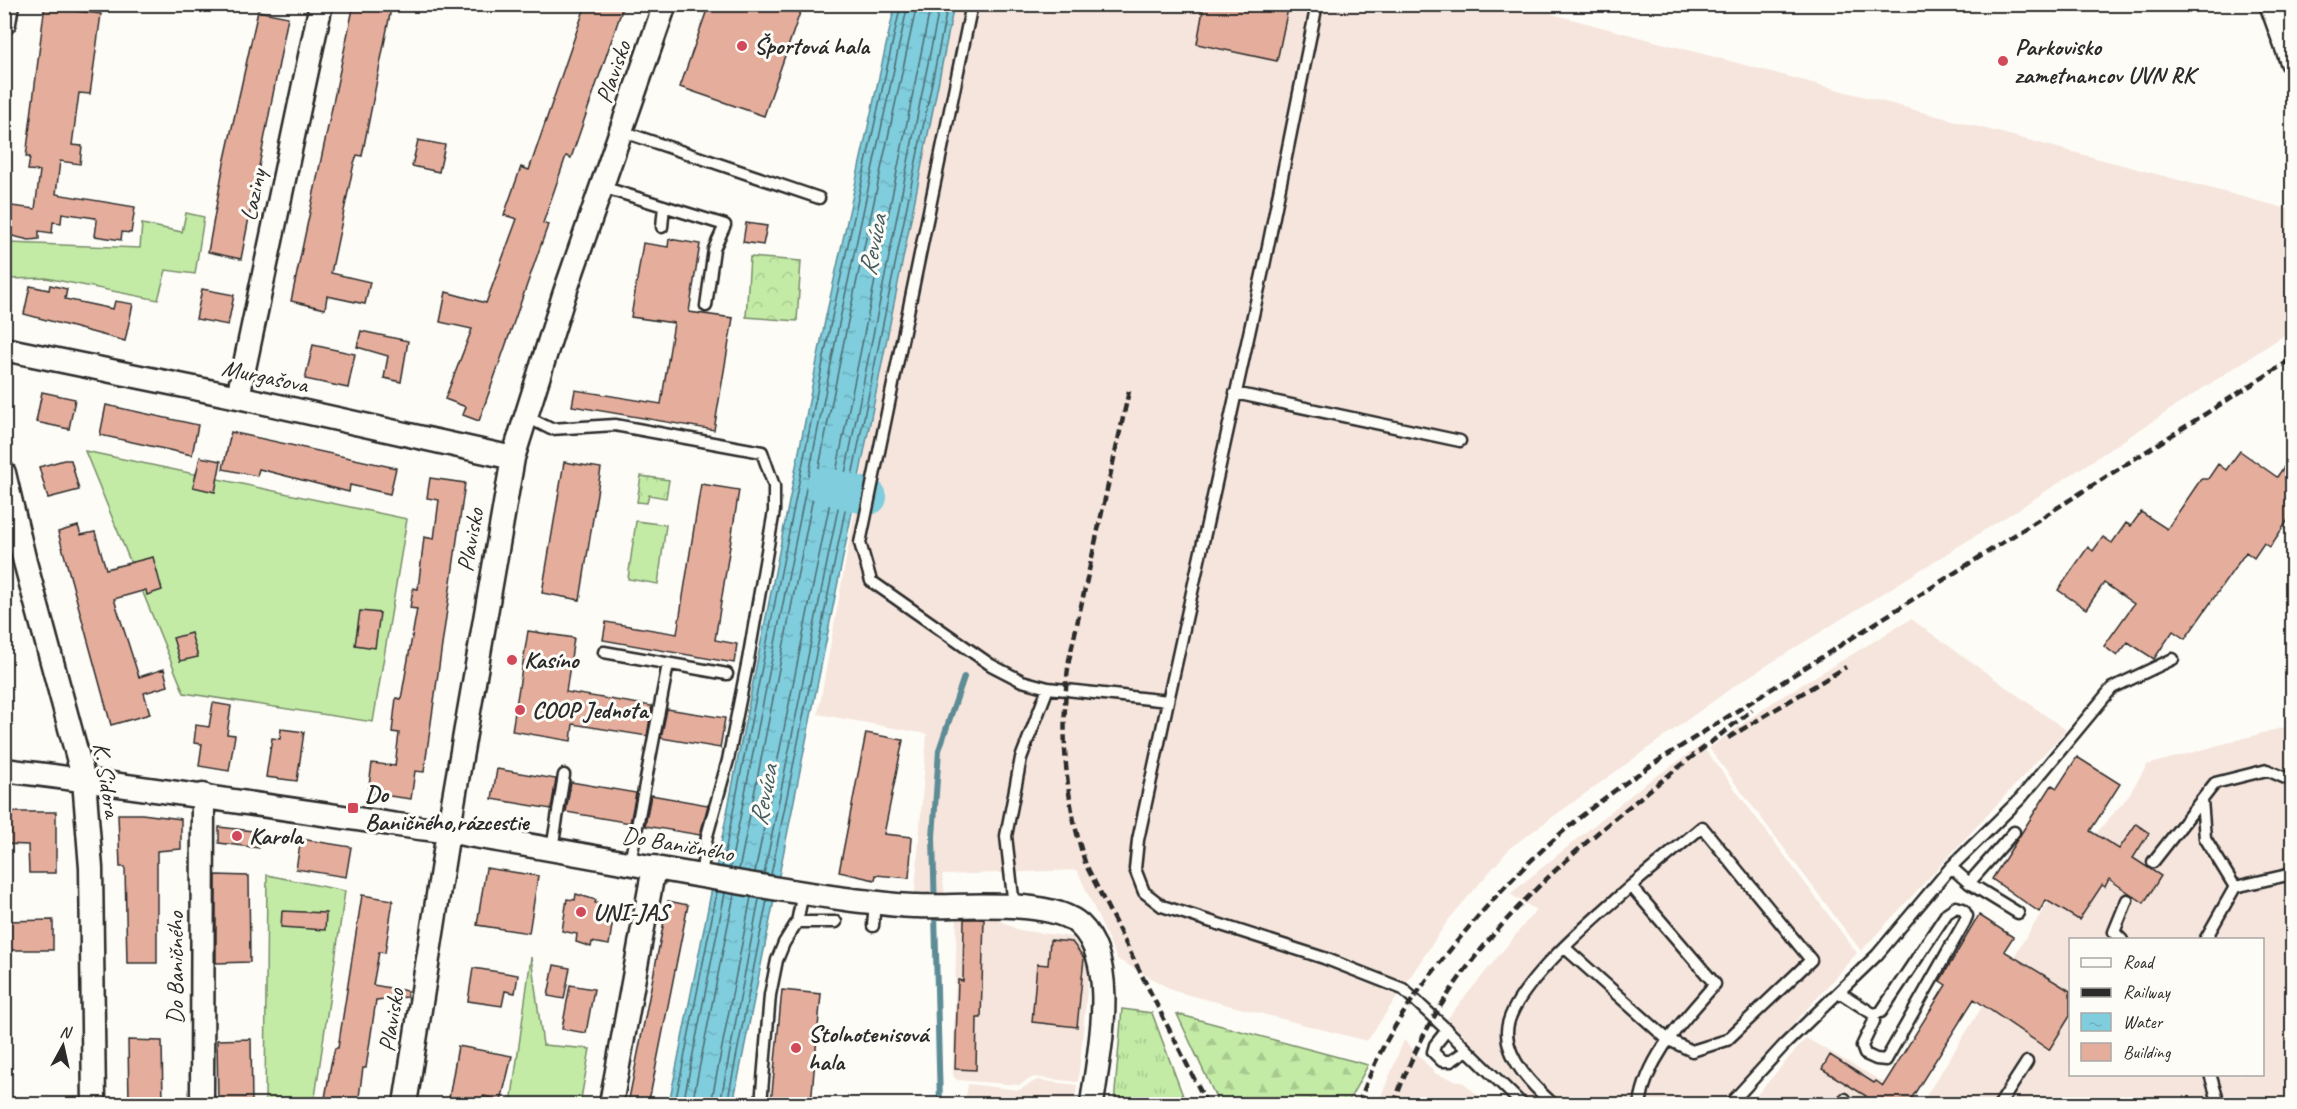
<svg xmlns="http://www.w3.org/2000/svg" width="2297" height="1109" font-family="Caveat,sans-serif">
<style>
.built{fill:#f6e5dc;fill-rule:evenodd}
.grass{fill:url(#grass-tufts);stroke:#778b68;stroke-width:1.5}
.forest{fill:url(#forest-firs);stroke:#778b68;stroke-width:1.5}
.park{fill:url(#park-crowns);stroke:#778b68;stroke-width:1.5}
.garden{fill:#c3eba6;stroke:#778b68;stroke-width:1.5}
.water{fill:url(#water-ripples);stroke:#5d8c96;stroke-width:1.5}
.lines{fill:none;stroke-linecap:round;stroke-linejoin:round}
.shore{stroke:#4d6c72;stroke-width:1.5}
.stream{stroke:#5d8c96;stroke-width:6}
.river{stroke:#7fcddd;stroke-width:36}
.building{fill:#e5ae9c;stroke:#2b2b2b;stroke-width:1.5}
.service-casing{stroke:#2b2b2b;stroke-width:15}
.minor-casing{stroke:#2b2b2b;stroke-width:27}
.service{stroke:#fdfcf7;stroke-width:10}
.minor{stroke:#fdfcf7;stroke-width:22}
.rail{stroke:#2b2b2b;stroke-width:4.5;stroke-dasharray:9 4.5;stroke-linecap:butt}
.poi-dot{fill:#d1495b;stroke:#fdfcf7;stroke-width:2}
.labels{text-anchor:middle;stroke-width:6;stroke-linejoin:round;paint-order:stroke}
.poi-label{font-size:24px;font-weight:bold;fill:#2b2b2b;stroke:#fdfcf7;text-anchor:start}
.street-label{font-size:24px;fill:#2b2b2b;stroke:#fdfcf7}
.water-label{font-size:26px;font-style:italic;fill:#445c60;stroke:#fdfcf7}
</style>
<defs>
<pattern id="grass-tufts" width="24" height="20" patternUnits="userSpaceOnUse" patternTransform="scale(1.5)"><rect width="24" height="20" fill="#c3eba6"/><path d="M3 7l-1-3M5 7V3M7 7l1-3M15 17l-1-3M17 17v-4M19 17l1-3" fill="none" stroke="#a8ca8f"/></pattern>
<pattern id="forest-firs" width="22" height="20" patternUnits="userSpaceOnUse" patternTransform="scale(1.5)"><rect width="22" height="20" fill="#c3eba6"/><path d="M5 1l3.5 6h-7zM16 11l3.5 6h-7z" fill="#a8ca8f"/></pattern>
<pattern id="park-crowns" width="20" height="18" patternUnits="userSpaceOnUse" patternTransform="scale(1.5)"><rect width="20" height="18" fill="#c3eba6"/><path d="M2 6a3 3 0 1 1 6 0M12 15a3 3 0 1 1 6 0" fill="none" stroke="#a8ca8f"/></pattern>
<pattern id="water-ripples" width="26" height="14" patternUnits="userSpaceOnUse" patternTransform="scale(1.5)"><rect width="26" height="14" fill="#7fcddd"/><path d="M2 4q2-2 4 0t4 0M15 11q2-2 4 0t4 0" fill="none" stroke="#6eb0be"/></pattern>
</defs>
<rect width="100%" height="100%" fill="#fdfcf7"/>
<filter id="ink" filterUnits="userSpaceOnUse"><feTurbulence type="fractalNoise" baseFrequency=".0167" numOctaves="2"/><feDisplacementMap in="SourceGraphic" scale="12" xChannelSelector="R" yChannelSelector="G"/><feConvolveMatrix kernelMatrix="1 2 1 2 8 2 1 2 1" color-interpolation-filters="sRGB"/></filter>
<g filter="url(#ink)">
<path class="built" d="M954,5H1554L1552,14L2292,210V330L2020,508L1737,684L1511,847L1449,919L1367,1041L1174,991L1117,959L1077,870L942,875L945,894L915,892L927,734L818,714L869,432Z
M1911,619L2066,730L1861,951L1709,748L1776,700Z
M2292,725V1104H1749L1806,1038L1921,1104L2079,853L2127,798L2147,765ZM2070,940H2262V1074H2070Z
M1702,745L1857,953L1722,1104H1533L1447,1019L1536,910L1510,894L1642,786Z
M984,912L1018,930L1072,937L1090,962L1078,1082L1034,1077L1019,1085L957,1080L953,1076L957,913Z
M1404,1040L1436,1074L1464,1083L1487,1104H1378Z
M1037,1080L1077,1085L1075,1104H965L968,1084L1019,1090Z"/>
<path class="grass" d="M1122,1009L1152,1013L1186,1104H1114Z"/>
<path class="forest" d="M1177,1014L1368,1065L1347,1104H1219Z"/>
<path class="park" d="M750,257L801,261L797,321L746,317Z
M641,476L669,480L666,498L649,495L647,503L637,502Z"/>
<path class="garden" d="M186,213L204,217L195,274L166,270L158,300L46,278L9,279V243L140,248L142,224L182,232Z
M85,451L407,519L373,722L184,693Z
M636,521L666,525L658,584L628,579Z
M267,875L345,891L314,1104H265Z
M531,957L543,1045L590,1049L580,1104H511Z"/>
<path class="water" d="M895,5H954L733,1104H669L826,316Z"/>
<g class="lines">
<path class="shore" d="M722,867L832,317L901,4
M730,868L840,319L908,4
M739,870L848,321L917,4
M755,872L931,4
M764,874L940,4
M771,875L948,4
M675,1104L717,892
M683,1104L725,893
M692,1104L734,895
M711,1104L751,897
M720,1104L759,899
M727,1104L767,900"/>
<path class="stream" d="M940,1104L933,837L939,750L964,677"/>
<path class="river" d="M824,485L869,497"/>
</g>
<path class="building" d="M45,4H77L76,11L101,14L90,94L79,93L72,145L82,146L80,164L60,161L56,194L135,207L131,233L122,232L121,240L95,236L97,221L95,218L62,213L61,223L53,222L52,233L39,231V239L29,240L4,234V205L35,209L40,171L28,170L30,157H26Z
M354,4H390V14L362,156L357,155L354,163L331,273L370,282L365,304L327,296L325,309L291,301Z
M586,4H624L571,158L566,156L543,223L548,225L479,421L463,415L466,407L445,399L472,329L440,322L446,292L486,303L517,219L504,215L521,167L529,170Z
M709,4H803L764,116L680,87Z
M1204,4H1289L1277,61L1197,44Z
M258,11L288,17L241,259L208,252L223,168Z
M418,140L445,145L439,172L412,166Z
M746,223L767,226L763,245L743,242Z
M669,239L700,244L689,312L733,318L714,430L572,406L575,390L661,404L674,323L631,317L643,243L668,247Z
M50,285L67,289L65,299L113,309L115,301L133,304L125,341L24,314L30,286L49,290Z
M202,289L234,295L228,325L196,319Z
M361,331L408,341L401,382L384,378L388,356L357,347Z
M313,345L355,354L348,388L305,379Z
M42,392L75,399L69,429L36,422Z
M106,405L198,425L192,455L100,435Z
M231,432L396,468L390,494L350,485L349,492L259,469L257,476L223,469Z
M2240,451L2277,477L2292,455V514L2270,547L2264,543L2254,558L2246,552L2185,639L2173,631L2154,659L2128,642L2117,656L2104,646L2134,604L2104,583L2086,609L2058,590L2088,547L2093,551L2103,537L2112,543L2126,523L2131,526L2141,512L2167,529L2201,479H2208L2218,464L2226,470Z
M200,457L221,461L215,492L193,487Z
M64,460H71L79,490L48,498L39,467Z
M564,462L601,468L580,600L542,593Z
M430,478L465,483L424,772L415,771L411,799L368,793L372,763L395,766L399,733L392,732L396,698L401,699L417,609L410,608L413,588L418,589L424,537L434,539L439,500L427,498Z
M701,484L739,490L715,640L737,644L734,663L603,640L606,622L677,634Z
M78,526L81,535L95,532L106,569L153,557L162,590L147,595L146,590L114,599L139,677L164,669L168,686L144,693L150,714L111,725L58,532Z
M360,611L380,613L375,648L355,645Z
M528,631L574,638L566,692L652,706L647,736L573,724L571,741L512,731Z
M191,633L198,657L180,661L173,638Z
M213,703L231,706L227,734L235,735L229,771L199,766L202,744L194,743L196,725L209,727Z
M667,709L725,718L720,748L661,738Z
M281,729L304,732L297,781L266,777L272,738L280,739Z
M866,733L903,740L884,834L912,837L909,878L876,875L875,880L839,872Z
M2077,757L2120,784L2090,831L2119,849L2136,824L2149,833L2133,858L2161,876L2144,903L2109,879L2105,887L2102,885L2079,920L2046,900L2039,912L1992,879L2052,785L2057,788Z
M497,769L556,779L551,809L492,799Z
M571,782L636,793L630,823L566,812Z
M651,795L708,805L700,835L645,826Z
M4,812H56V873H29L28,845L4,844Z
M118,814H142L181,819V849L157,851V963H127L125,867H120Z
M219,827L261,832L259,848L219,843Z
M301,839L351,847L346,877L296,869Z
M486,868L538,876L529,933L477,925Z
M216,875L249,876L250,962L216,963Z
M576,894L596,900L595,903L610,905L609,912L614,913L609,945L592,942L591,947L576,942L577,934L562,931L567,899L575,900Z
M362,895L393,900L385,953L379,952L373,985L407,991V997L376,1000L366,1068H363L358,1104H324L331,1064L335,1048H338Z
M668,901L688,905L651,1091L648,1104H628Z
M282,911L326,913L325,930L281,927Z
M1979,915L2013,937L2004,951L2070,991V1016L2049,1050L1974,999L1908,1104H1861L1866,1096L1822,1069L1830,1055L1874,1083L1876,1081L1883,1086L1946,985L1940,981Z
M964,919H984L981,1018H977L976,1070L955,1069L958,980L963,981Z
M53,920V950H4V921Z
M1050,940L1072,942L1084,958L1077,1027L1032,1022L1037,964L1048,965Z
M554,965L570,968L564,999L548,996Z
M473,968L518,975L515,993L505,991L502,1006L468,1001Z
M570,985L594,989L586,1033L562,1029Z
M782,990L821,994L811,1104L771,1103Z
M251,1039L252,1104H218L217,1040Z
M128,1040L162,1041L163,1104H129Z
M458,1046L512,1056L501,1101L484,1096L483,1104H448Z"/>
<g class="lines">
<defs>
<path id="service" d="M972,4L860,543L871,581L991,665L1022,681L1048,688
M621,131L819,198
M602,187L725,225L714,249L706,306
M662,227L664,206
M1235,393L1460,441
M525,416L551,429L615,425L762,452L774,486V511L748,660L728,760L707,836L701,876
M604,652L727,674
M1168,701L1138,840L1135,869L1144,892L1162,906L1324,958L1403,989L1447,1030
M2202,800L2205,838L2235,887L2205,940
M552,849L564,775
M2153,862L2215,783L2267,770L2292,781
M630,863L668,664
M1951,867L1969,883L2014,832
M1969,883L2018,913
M2235,887L2292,874
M1014,906L1006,836L1021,758L1048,688L1168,701L1265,261L1317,4
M797,922H836
M873,926L875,902
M2122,940L2114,932L2127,900
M1564,947L1667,1039L1692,1051L1727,1040L1811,960L1702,827L1631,886
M1839,992L1873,1014L1874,1021L1862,1046L1865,1054L1876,1059L1886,1060L1964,923L1967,916L1963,909L1956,907L1947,913L1881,1012L1873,1014
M1467,1050L1451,1061H1442L1433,1052L1435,1045L1447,1030L1522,1104
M2210,1074L2219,1104
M761,1104L770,995L777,960L784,943L797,922L803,893
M1553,1104C1533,1086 1507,1060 1507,1032C1507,990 1600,914 1631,886L1715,984C1684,1020 1647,1056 1640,1104
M1730,1104L1785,1044L1877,955L1951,867L2020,799L2112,688L2173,659
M1841,1104L1845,1099
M2000,1104L2027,1062"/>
<path id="minor" d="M2271,4L2292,62
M4,23L7,4
M4,349L238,397L513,458
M238,397L321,4
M4,473L25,562L84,780L91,868L94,1104
M4,770C136,786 267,806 398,825C423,829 449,831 474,836C601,857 726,883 853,900C874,902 896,906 917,906C957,908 1051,897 1080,925C1120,964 1098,1055 1092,1104
M202,1104L203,795
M405,1104L448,832L513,458L564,295L665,4
M611,1104L654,867"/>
</defs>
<use href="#service" class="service-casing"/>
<use href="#minor" class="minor-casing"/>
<use href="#service" class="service"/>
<use href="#minor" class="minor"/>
<path class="rail" d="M1129,391L1069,660C1060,729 1064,799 1086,865L1207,1104
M1728,738L1846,667
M1359,1104C1379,1044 1407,1005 1446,955C1511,873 1574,815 1661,759L2292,359
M1394,1104C1454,927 1612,821 1752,710"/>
</g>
</g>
<g class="poi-dot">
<circle cx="742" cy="46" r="6"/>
<circle cx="2003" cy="61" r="6"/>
<circle cx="512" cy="660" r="6"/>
<circle cx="520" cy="710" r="6"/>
<rect x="347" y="802" width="12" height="12" rx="3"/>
<circle cx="237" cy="836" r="6"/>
<circle cx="581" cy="912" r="6"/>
<circle cx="796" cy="1048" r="6"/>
</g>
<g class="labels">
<g class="poi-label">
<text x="754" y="54">Športová hala</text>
<text x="2015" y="55">Parkovisko<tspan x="2015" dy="28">zametnancov UVN RK</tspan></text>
<text x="524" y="668">Kasíno</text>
<text x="532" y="718">COOP Jednota</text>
<text x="365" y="802">Do<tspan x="365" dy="28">Baničného,rázcestie</tspan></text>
<text x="249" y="844">Karola</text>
<text x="593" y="920">UNI-JAS</text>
<text x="808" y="1042">Stolnotenisová<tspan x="808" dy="28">hala</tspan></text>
</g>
<g class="street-label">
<text transform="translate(613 72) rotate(-71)" y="8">Plavisko</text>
<text transform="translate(253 195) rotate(-78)" y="8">Laziny</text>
<text transform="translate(265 376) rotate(12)" y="8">Murgašova</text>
<text transform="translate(470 540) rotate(-80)" y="8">Plavisko</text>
<text transform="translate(107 780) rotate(81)" y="8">K. Sidora</text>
<text transform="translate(678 844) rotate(10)" y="8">Do Baničného</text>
<text transform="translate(175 968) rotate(-90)" y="8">Do Baničného</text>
<text transform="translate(391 1020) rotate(-81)" y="8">Plavisko</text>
</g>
<g class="water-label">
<text transform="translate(872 245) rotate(-79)" y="9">Revúca</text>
<text transform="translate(763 795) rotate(-79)" y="9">Revúca</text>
</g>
</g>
<rect width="2297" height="1109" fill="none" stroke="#fdfcf7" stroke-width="24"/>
<rect x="12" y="12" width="2273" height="1085" fill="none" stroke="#2b2b2b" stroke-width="2" filter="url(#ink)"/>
<rect x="2069" y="938" width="195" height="138" fill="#fdfcf7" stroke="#a9a8a5" stroke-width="1.5"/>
<rect x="2081" y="958" width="30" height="9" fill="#fdfcf7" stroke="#a9a8a5" stroke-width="1.5"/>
<text x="2123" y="968" font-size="18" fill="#2b2b2b">Road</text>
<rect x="2081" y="988" width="30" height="9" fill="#2b2b2b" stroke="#a9a8a5" stroke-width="1.5"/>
<text x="2123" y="998" font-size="18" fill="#2b2b2b">Railway</text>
<rect x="2081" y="1013" width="30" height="18" fill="url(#water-ripples)" stroke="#a9a8a5" stroke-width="1.5"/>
<text x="2123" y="1028" font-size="18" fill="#2b2b2b">Water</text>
<rect x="2081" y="1043" width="30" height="18" fill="#e5ae9c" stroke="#a9a8a5" stroke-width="1.5"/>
<text x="2123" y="1058" font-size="18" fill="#2b2b2b">Building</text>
<g transform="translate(63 1046) rotate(8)" stroke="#fdfcf7" stroke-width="4.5" paint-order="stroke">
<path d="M0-4.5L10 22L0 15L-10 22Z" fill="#2b2b2b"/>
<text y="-9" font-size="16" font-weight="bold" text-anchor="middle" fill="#2b2b2b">N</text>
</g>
</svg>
